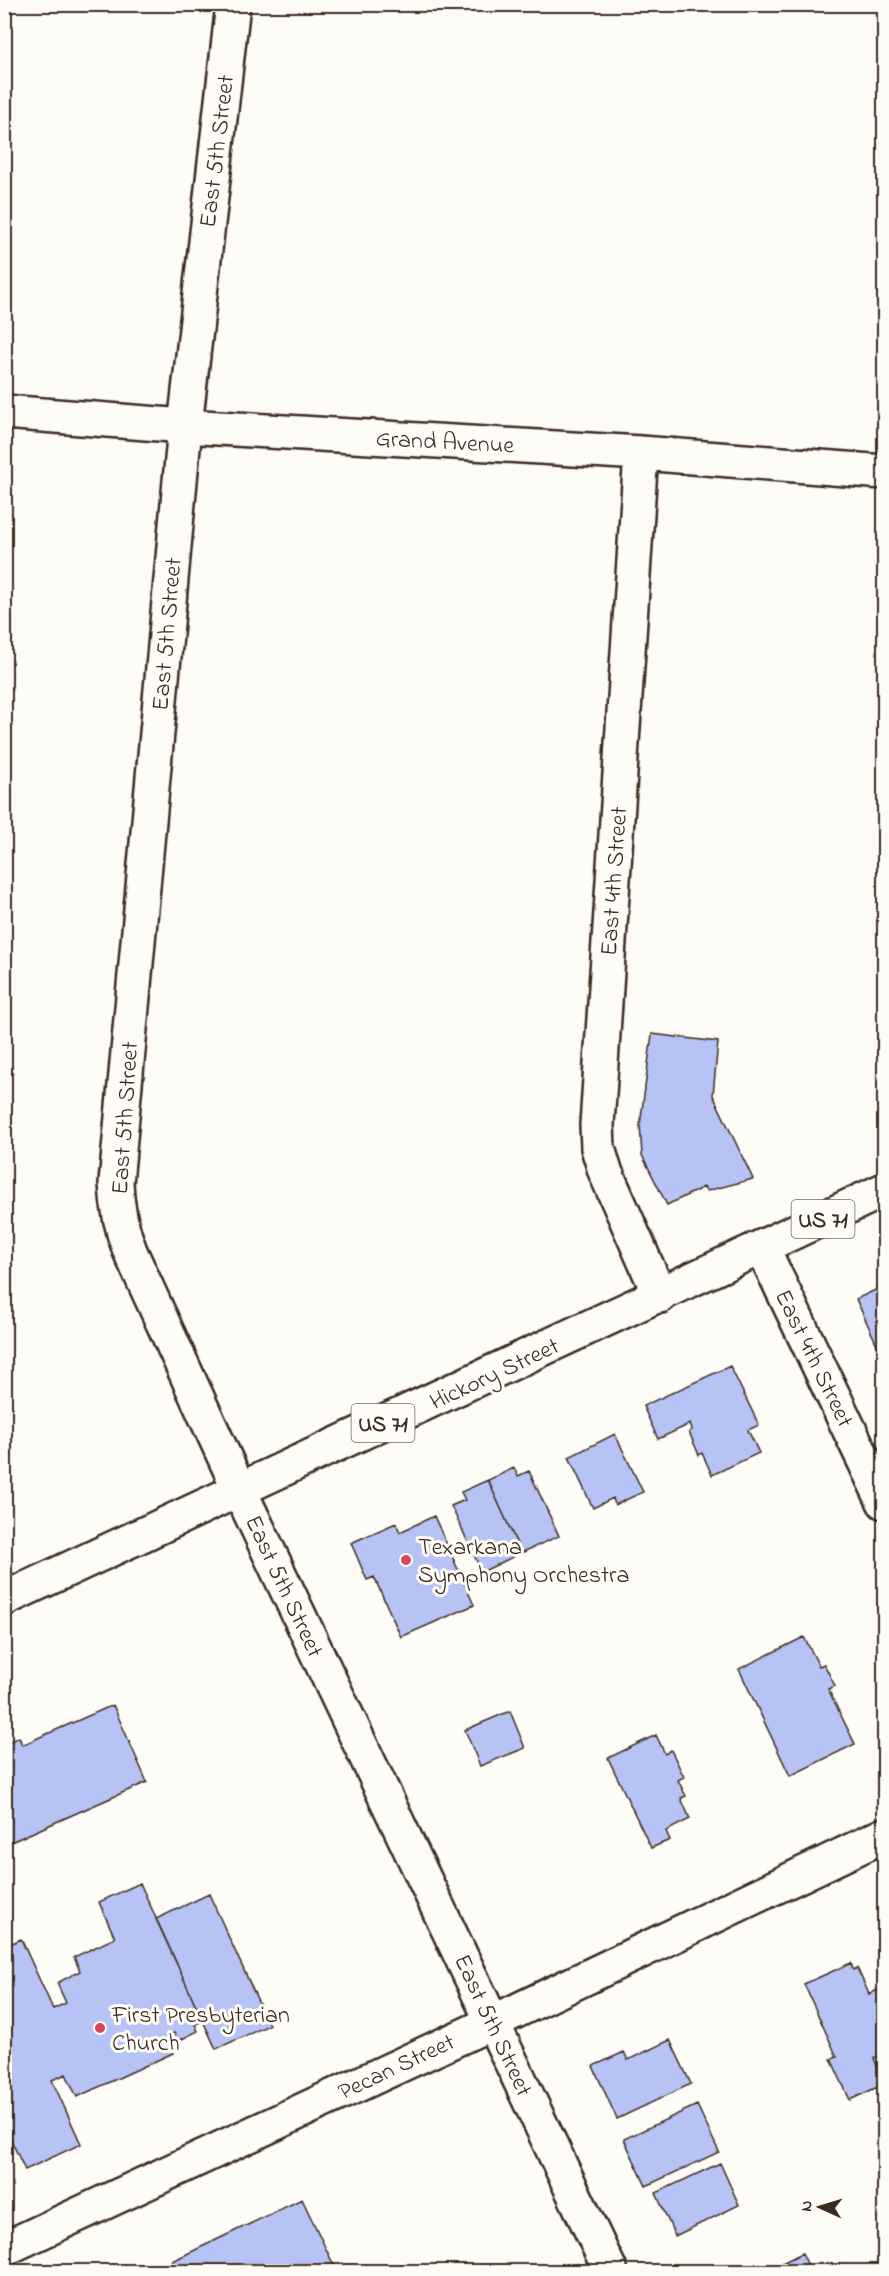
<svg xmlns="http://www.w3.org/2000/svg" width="889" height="2276" font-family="'Indie Flower',sans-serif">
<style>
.building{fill:#b7c3f4;stroke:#3b2a1e;stroke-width:1.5}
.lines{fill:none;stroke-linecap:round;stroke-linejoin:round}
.minor-casing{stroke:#3b2a1e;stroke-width:38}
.tertiary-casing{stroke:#3b2a1e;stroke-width:38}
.primary-casing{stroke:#3b2a1e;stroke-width:38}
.minor{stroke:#fdfcf7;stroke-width:33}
.tertiary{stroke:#fdfcf7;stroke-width:33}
.primary{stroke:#fdfcf7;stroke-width:33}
.poi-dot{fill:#d1495b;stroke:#fdfcf7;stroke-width:2}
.labels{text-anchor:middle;stroke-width:6;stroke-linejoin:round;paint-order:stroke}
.shield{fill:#fdfcf7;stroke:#75695f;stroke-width:1.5}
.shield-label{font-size:22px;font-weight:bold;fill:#3b2a1e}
.street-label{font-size:24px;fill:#3b2a1e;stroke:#fdfcf7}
.poi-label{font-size:24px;fill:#3b2a1e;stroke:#fdfcf7;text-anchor:start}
</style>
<rect width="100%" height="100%" fill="#fdfcf7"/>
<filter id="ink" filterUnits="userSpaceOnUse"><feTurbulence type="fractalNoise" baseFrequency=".0167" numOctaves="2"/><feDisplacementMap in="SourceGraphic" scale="12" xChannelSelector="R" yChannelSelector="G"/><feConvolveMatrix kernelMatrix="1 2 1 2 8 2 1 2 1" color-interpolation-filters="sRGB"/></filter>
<g filter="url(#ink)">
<path class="building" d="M652,1034L718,1042L713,1095L753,1179L707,1191L704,1187L667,1205L642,1155L640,1125Z
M884,1286V1360L856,1299Z
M730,1366L759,1425L748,1430L759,1453L712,1475L702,1453L699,1455L689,1432L692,1430L690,1424L658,1439L643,1406Z
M615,1434L643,1492L615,1505L613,1498L593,1508L569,1457Z
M514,1468L518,1476L529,1471L559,1536L521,1553L488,1480Z
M488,1480L521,1553L482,1572L451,1506L465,1500L461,1492Z
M434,1516L474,1605L401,1637L374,1577L367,1580L351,1543L396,1523L400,1532Z
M804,1637L819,1666L824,1664L835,1686L828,1689L855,1744L790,1776L739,1669Z
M113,1705L147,1782L4,1845V1744L19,1737L22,1745Z
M510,1711L525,1748L480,1766L465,1730Z
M656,1735L665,1754L671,1750L684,1777L678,1780L686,1796L681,1798L690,1819L666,1831L670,1840L651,1848L608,1758Z
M140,1883L203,2021L195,2024L198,2031L178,2041L174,2033L166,2036L173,2053L77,2097L66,2074L52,2080L81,2144L25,2170L4,2125V1947L21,1939L53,2009L66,2003L57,1983L80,1971L74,1957L115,1938L99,1902Z
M209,1894L269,2025L216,2049L156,1919Z
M851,1963L853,1970L857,1968L869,1994L884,1987V2054L874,2058L884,2084L850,2100L831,2059L837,2057L804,1984Z
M670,2040L691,2084L617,2119L593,2066L624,2052L628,2060Z
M697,2105L719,2152L646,2186L624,2139Z
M720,2163L739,2205L675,2236L656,2193Z
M302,2199L337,2272H149Z
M802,2253L811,2272H764Z"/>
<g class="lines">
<defs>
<path id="minor" d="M233,4L185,426L116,1183C117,1208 121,1228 130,1251L239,1489L611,2272
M4,412L185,426L641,453L884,472
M641,453L597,1125L598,1148L605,1171L660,1296
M4,2249L493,2022L884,1835"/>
<path id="tertiary" d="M762,1247L884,1502"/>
<path id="primary" d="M4,1599L884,1190"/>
</defs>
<use href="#minor" class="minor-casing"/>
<use href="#tertiary" class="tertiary-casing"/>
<use href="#primary" class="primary-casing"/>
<use href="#minor" class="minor"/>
<use href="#tertiary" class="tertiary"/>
<use href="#primary" class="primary"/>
</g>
</g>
<g class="poi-dot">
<circle cx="406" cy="1560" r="6"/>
<circle cx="100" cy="2028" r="6"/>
</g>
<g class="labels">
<g class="shield">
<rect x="791.5" y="1200" width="63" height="38" rx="4.5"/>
<rect x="351.5" y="1404" width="63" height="38" rx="4.5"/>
</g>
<g class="shield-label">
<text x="823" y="1227">US 71</text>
<text x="383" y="1431">US 71</text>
</g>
<g class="street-label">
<text transform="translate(216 151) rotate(-83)" y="8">East 5th Street</text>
<text transform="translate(445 441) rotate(3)" y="8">Grand Avenue</text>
<text transform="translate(166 634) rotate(-85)" y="8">East 5th Street</text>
<text transform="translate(613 881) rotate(-86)" y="8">East 4th Street</text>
<text transform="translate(124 1118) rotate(-86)" y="8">East 5th Street</text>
<text transform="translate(815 1358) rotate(64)" y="8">East 4th Street</text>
<text transform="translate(494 1373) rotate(-25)" y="8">Hickory Street</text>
<text transform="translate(285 1586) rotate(65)" y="8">East 5th Street</text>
<text transform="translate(494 2025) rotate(65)" y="8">East 5th Street</text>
<text transform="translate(396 2066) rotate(-25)" y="8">Pecan Street</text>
</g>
<g class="poi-label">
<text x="418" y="1554">Texarkana<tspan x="418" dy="28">Symphony Orchestra</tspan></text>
<text x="112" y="2022">First Presbyterian<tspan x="112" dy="28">Church</tspan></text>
</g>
</g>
<rect width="889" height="2276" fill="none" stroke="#fdfcf7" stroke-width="24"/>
<rect x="12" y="12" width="865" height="2252" fill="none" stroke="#3b2a1e" stroke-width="2" filter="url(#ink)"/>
<g transform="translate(820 2207) rotate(274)" stroke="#fdfcf7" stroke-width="4.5" paint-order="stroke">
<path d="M0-4.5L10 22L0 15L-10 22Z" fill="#3b2a1e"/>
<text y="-9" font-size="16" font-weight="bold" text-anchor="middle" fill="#3b2a1e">N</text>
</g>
</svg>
